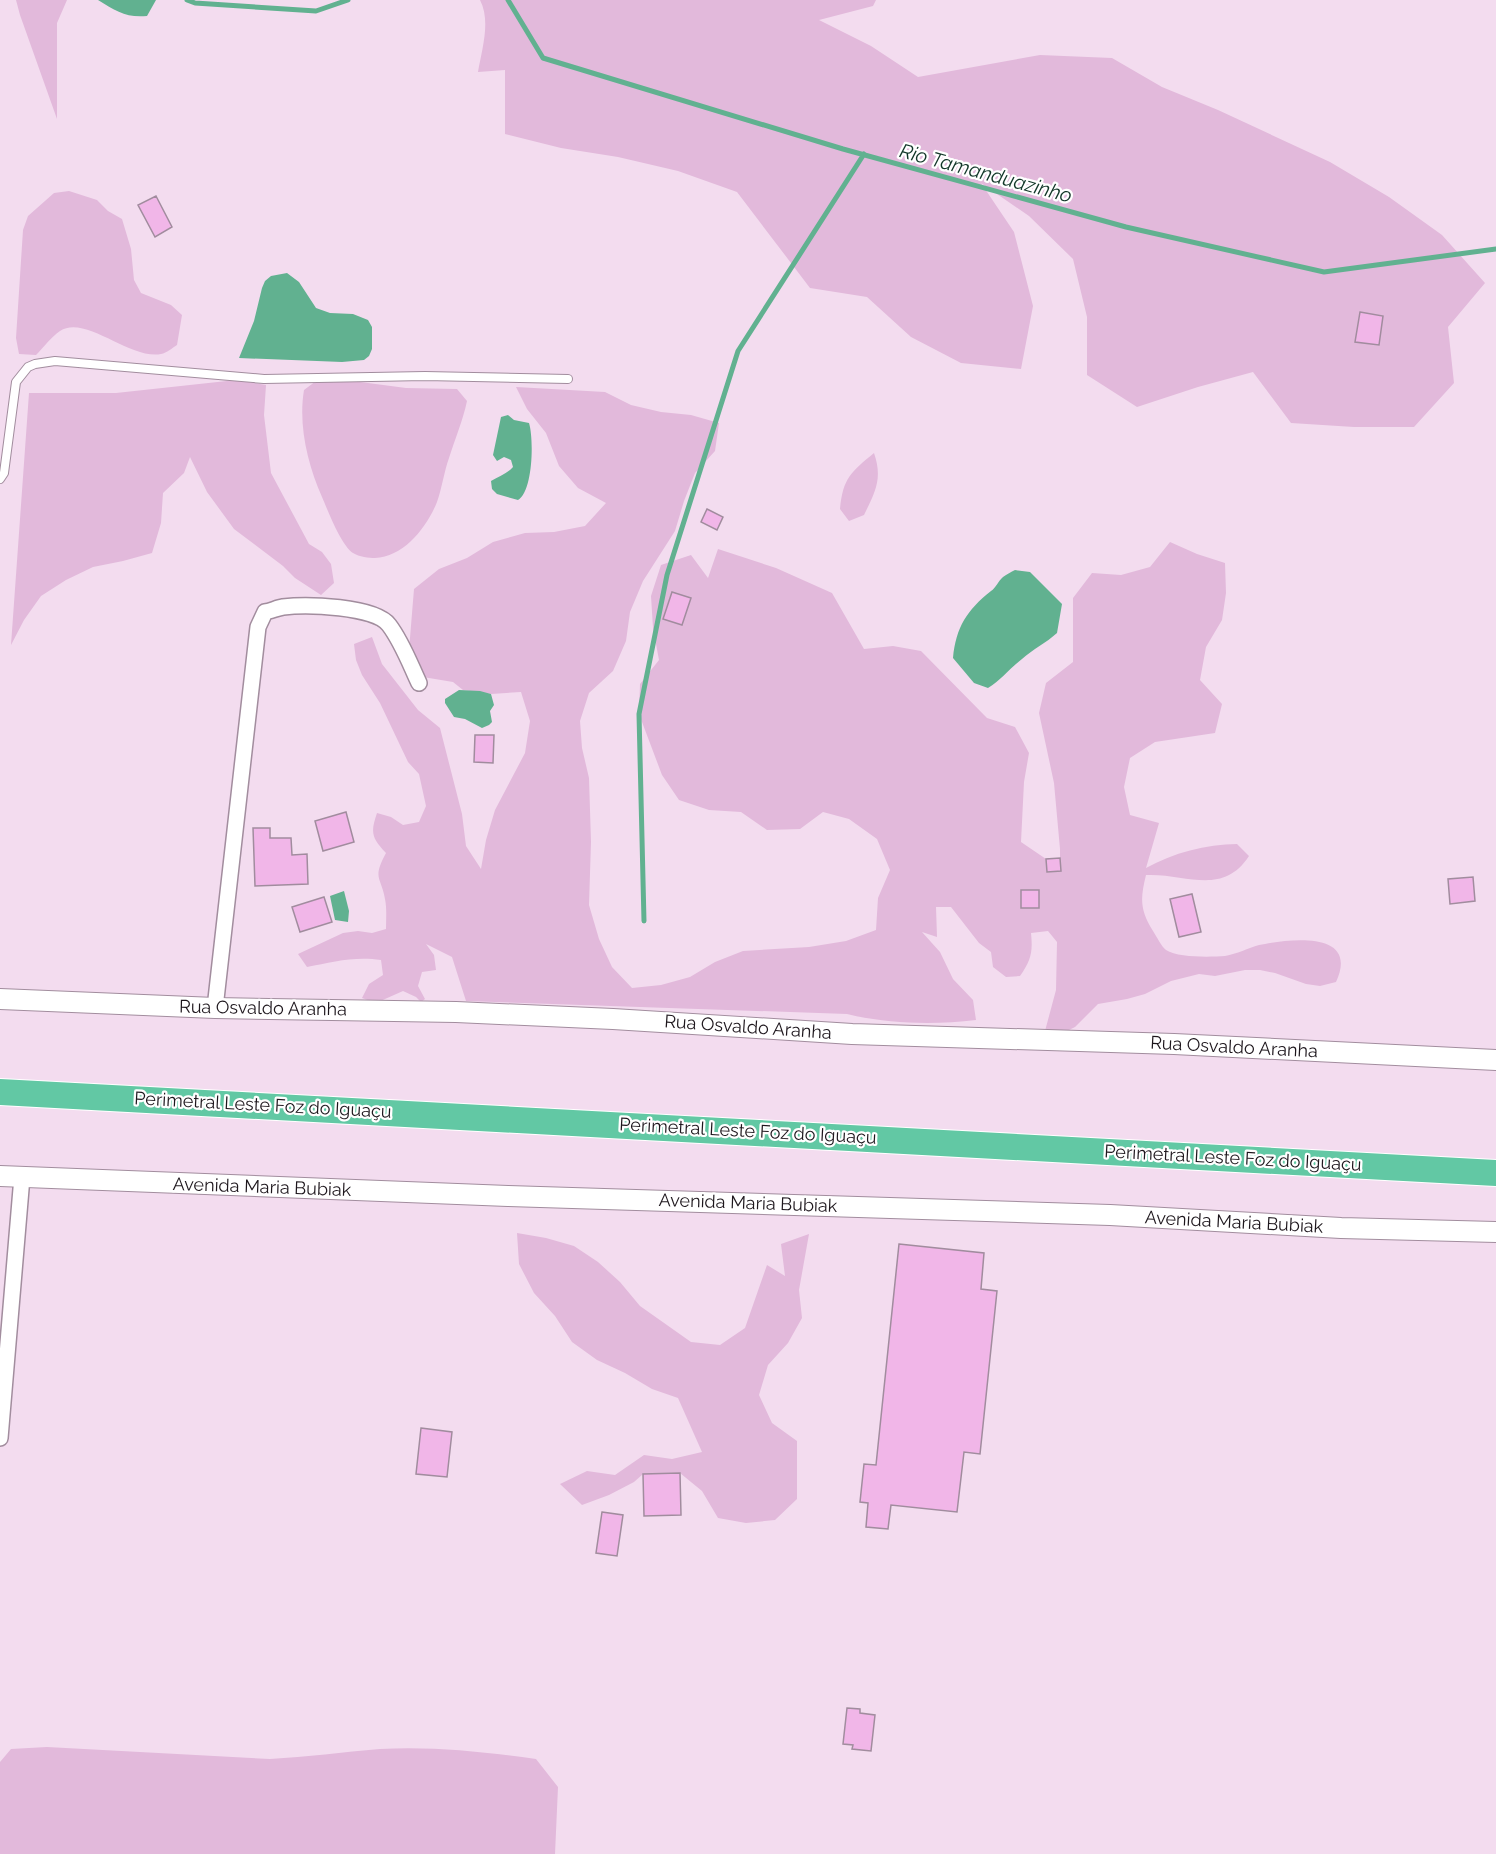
<svg xmlns="http://www.w3.org/2000/svg" width="1496" height="1854" font-family="Raleway,sans-serif">
<style>
.green{fill:#e2b9db}
.water{fill:#61b190}
.lines{fill:none;stroke-linecap:round;stroke-linejoin:round}
.stream{stroke:#61b190;stroke-width:5}
.building{fill:#f1b6e8;stroke:#a18c9e;stroke-width:1.5}
.service-casing{stroke:#a28d9e;stroke-width:10}
.minor-casing{stroke:#a28d9e;stroke-width:18}
.tertiary-casing{stroke:#a28d9e;stroke-width:22}
.trunk-casing{stroke:#fff;stroke-width:28}
.service{stroke:#fff;stroke-width:8}
.minor{stroke:#fff;stroke-width:15}
.tertiary{stroke:#fff;stroke-width:20}
.trunk{stroke:#62c8a4;stroke-width:26}
.labels{text-anchor:middle;stroke-width:4.5;stroke-linejoin:round;paint-order:stroke}
.street-label{font-size:18px;fill:#1d161c;stroke:#fff}
.water-label{font-size:20px;font-style:italic;fill:#113628;stroke:#fff}
</style>
<rect width="100%" height="100%" fill="#f3dcef"/>
<path class="green" d="M16,0H67L57,23V119L20,15Z
M480,0H876L873,6L819,20L871,46L918,77L1040,55L1112,58L1162,87L1218,110L1330,162L1389,197L1442,235L1485,283L1448,327L1454,383L1414,427H1354L1291,423L1253,372L1198,387L1137,407L1087,375V317L1073,259L1029,216L981,183L1014,232L1033,306L1021,369L961,363L911,337L867,297L810,288L737,192L678,171L618,157L561,148L505,134V70L478,72C482,49 491,21 480,0Z
M69,191L97,200L108,211L122,219L131,249L134,280L141,293L171,305L182,315L177,345C172,348 167,353 161,354C130,360 85,314 60,331C52,336 43,348 36,355L19,354L16,338L23,230L28,216L54,193Z
M236,380L266,385L264,415L271,473L309,544L322,552L331,564L334,583L321,595L295,578L283,566L234,529L207,492L190,457L184,473L163,493L161,523L152,553L123,561L93,567L66,580L41,596L24,620L11,645L29,393H116Z
M345,380L406,388L457,389L467,401C463,420 455,439 449,458C444,472 442,488 437,502C427,527 404,557 375,558C369,558 359,557 353,553C341,545 328,511 322,497C308,465 298,426 304,390L316,381Z
M516,387L605,392L631,405L661,412L691,415L719,423L715,451L695,473L684,501L675,531L643,581L630,612L626,641L613,671L589,693L580,721L582,748L589,778L591,842L589,905L599,939L612,967L632,988L661,985L690,977L715,962L743,951L809,947L846,941L876,930L878,898L890,870L877,839L849,819L823,812L800,829L767,830L741,812L709,810L679,800L662,775L639,714L640,684L659,660L653,628L651,596L661,565L691,555L708,578L718,549L776,568L832,593L864,649L893,646L921,651L987,718L1015,727L1029,753L1024,782L1021,842L1046,859L1060,858V849L1054,783L1039,713L1046,683L1073,662V598L1092,573L1121,575L1150,567L1170,542L1197,554L1225,563L1226,593L1222,620L1206,647L1200,680L1222,704L1215,733L1155,742L1130,758L1124,787L1130,815L1159,823L1146,868C1173,853 1206,844 1237,844L1249,856C1222,897 1186,873 1146,875C1140,899 1140,910 1153,931C1157,937 1161,946 1166,950C1178,958 1211,957 1225,956C1237,954 1248,948 1259,945C1289,939 1360,930 1336,982L1320,986L1306,984L1275,973L1260,970H1245L1215,976L1199,974L1171,981L1145,994L1127,999L1098,1004L1075,1027L1061,1034L1045,1031L1056,990L1057,942L1048,931L1031,933C1033,952 1031,960 1020,976L1006,977L993,967L991,952L979,943L951,907H936L937,937L922,932L940,952L953,979L973,1000L976,1020C934,1025 888,1024 847,1014L466,1001L452,957L426,944L434,955L436,970L422,972L418,986L425,999L421,1002L416,997L403,991L376,1003L362,998L369,984L383,975L381,960C355,956 332,962 307,967L298,954L343,933L358,931L372,933L386,929C386,919 387,909 385,899C381,876 372,879 386,853C372,838 370,833 377,813L391,817L403,825L419,822L426,806L419,774L408,762L380,703L362,675L356,660L354,644L372,637L382,664L418,710L440,728L462,814L466,846L481,869L486,840L495,810L525,753L530,721L521,692L491,694L463,690L453,682L423,677L409,650L414,589L439,569L467,558L493,542L525,533L554,532L585,526L606,503L578,488L559,466L546,433L527,409Z
M874,453C883,479 875,492 864,515L849,521L840,509C843,478 851,472 874,453Z
M517,1233L546,1238L574,1246L598,1262L620,1282L640,1306L691,1342L720,1345L745,1328L767,1265L785,1276L781,1244L809,1234L799,1290L802,1318L788,1343L768,1365L759,1395L772,1423L797,1441V1499L775,1520L746,1523L718,1518L702,1491L680,1473L643,1474L634,1482L609,1495L582,1505L560,1484L587,1471L615,1475L644,1455L672,1459L702,1452L678,1398L652,1389L625,1373L597,1360L572,1342L555,1316L534,1293L519,1264Z
M47,1747L270,1759C307,1757 343,1752 380,1749C432,1746 486,1752 536,1759L558,1787L555,1854H0V1762L11,1749Z"/>
<path class="water" d="M98,0H156L147,16C126,18 116,11 98,0Z
M287,273L299,282L316,308L330,313L353,314L368,320L372,327V349L369,356L364,360L342,362L239,358L254,321L262,288L265,281L271,276Z
M508,415L514,420L529,423C534,439 533,491 518,500L497,494L492,489L491,481C499,476 507,474 513,467L511,460L504,457L497,461L493,455L501,417Z
M1015,570L1030,572L1062,604L1057,633C1046,643 1033,649 1022,659C1010,668 1001,680 988,688L974,683L953,658C956,627 967,610 991,591C996,588 998,581 1003,577C1007,574 1011,572 1015,570Z
M459,690L480,691L491,694L494,705L490,711L492,722L489,725L482,728L465,719L454,717L445,703V699Z
M344,891L349,911L348,922L335,920L330,896Z"/>
<g class="lines">
<path class="stream" d="M187,0L195,3L316,11L348,0
M508,0L543,58L843,149L1126,227L1324,272L1496,249
M644,921L639,714L667,575L738,351L864,154"/>
</g>
<path class="building" d="M156,196L172,227L155,237L138,205Z
M1360,312L1383,316L1379,345L1355,342Z
M707,509L723,517L717,530L701,522Z
M672,592L691,598L682,625L663,619Z
M475,735H494L493,763L474,762Z
M346,812L354,842L323,851L315,821Z
M253,828H270V838H291L292,855L307,854L308,884L255,886Z
M1060,858L1061,871L1047,872L1046,859Z
M1473,877L1475,901L1450,904L1448,879Z
M1021,890H1039V908H1021Z
M1192,894L1201,932L1179,937L1170,899Z
M324,897L332,922L300,932L292,907Z
M899,1244L984,1253L981,1289L997,1291L980,1454L964,1452L957,1512L891,1505L888,1529L866,1527L868,1503L860,1502L864,1464L876,1465Z
M421,1428L452,1432L447,1477L416,1474Z
M680,1473L681,1515L644,1516L643,1474Z
M602,1512L623,1515L617,1556L596,1553Z
M847,1708L860,1709V1713L875,1715L871,1751L852,1749L853,1745L843,1744Z"/>
<g class="lines">
<defs>
<path id="service" d="M0,479L4,473L16,382L28,367L35,364L55,361L264,379L425,376L568,379"/>
<path id="minor" d="M215,1008L258,627L265,612C271,611 277,608 283,607C306,604 375,606 389,625C402,642 410,664 419,683
M0,1438L22,1177"/>
<path id="tertiary" d="M0,999L215,1008L456,1012L613,1019L852,1034L1174,1044L1496,1060
M0,1176L508,1196L1110,1215L1341,1228L1496,1232"/>
<path id="trunk" d="M0,1092L1496,1173"/>
</defs>
<use href="#service" class="service-casing"/>
<use href="#minor" class="minor-casing"/>
<use href="#tertiary" class="tertiary-casing"/>
<use href="#trunk" class="trunk-casing"/>
<use href="#service" class="service"/>
<use href="#minor" class="minor"/>
<use href="#tertiary" class="tertiary"/>
<use href="#trunk" class="trunk"/>
</g>
<g class="labels">
<g class="street-label">
<text transform="translate(263 1008) rotate(1)" y="6">Rua Osvaldo Aranha</text>
<text transform="translate(748 1027) rotate(4)" y="6">Rua Osvaldo Aranha</text>
<text transform="translate(1234 1047) rotate(3)" y="6">Rua Osvaldo Aranha</text>
<text transform="translate(263 1105) rotate(3)" y="6">Perimetral Leste Foz do Iguaçu</text>
<text transform="translate(748 1131) rotate(3)" y="6">Perimetral Leste Foz do Iguaçu</text>
<text transform="translate(1233 1158) rotate(3)" y="6">Perimetral Leste Foz do Iguaçu</text>
<text transform="translate(262 1187) rotate(2)" y="6">Avenida Maria Bubiak</text>
<text transform="translate(748 1203) rotate(2)" y="6">Avenida Maria Bubiak</text>
<text transform="translate(1234 1222) rotate(3)" y="6">Avenida Maria Bubiak</text>
</g>
<g class="water-label">
<text transform="translate(986 173) rotate(15)" y="7">Rio Tamanduazinho</text>
</g>
</g>
</svg>
